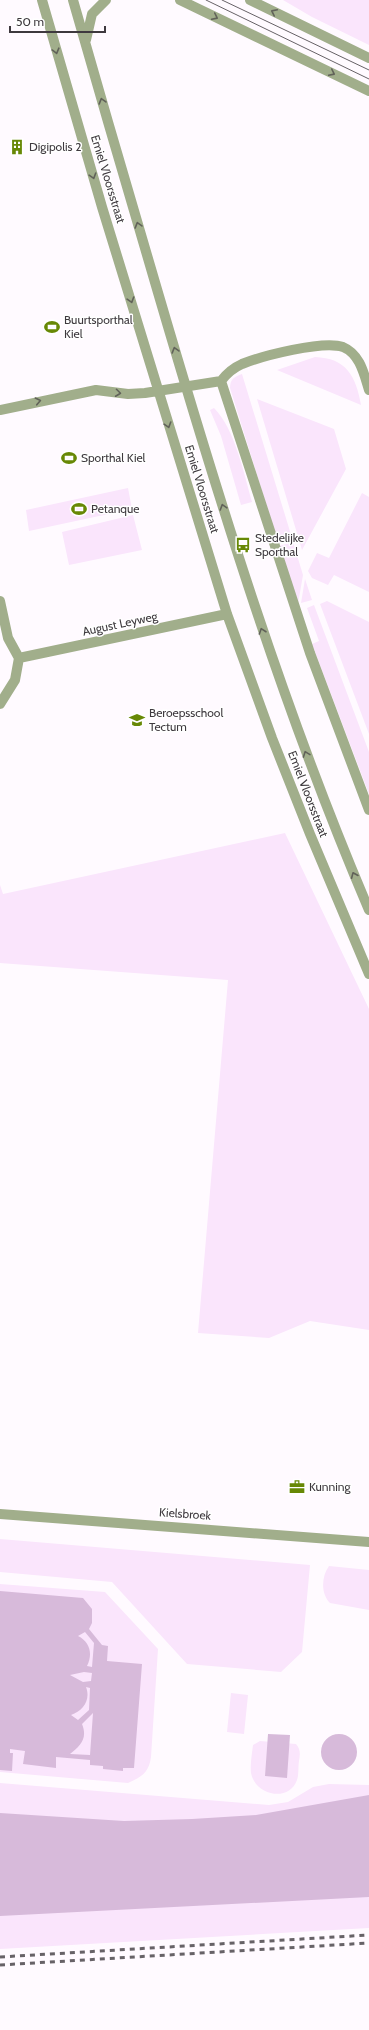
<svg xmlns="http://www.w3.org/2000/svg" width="369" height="2030" font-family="Cabin,sans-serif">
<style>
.green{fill:#fae5fc}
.water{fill:#d7bada;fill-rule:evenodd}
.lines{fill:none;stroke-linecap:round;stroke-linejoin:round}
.minor{stroke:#a1ae8b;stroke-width:10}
.tram{stroke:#676267;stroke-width:1}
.rail{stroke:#676267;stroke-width:3;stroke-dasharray:5 5;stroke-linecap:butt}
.oneway{stroke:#616259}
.labels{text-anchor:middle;stroke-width:3;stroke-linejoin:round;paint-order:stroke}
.poi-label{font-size:12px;fill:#3e393e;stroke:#fff;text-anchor:start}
.street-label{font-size:12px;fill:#3e393e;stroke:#fff}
</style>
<rect width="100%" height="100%" fill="#fffaff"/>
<path class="green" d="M283,0H369V45L312,17Z
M315,357C346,358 356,376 361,405L277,370Z
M242,374L292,538L278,542L230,388C230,379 234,377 242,374Z
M257,399L334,429L346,469L302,550Z
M214,408C235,429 244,474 252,502L241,505L221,436L210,410Z
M128,488L132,509L29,531L26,510Z
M362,493L369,497V592L334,575L328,585L312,578L308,571L317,553L329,558Z
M133,515L142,550L69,565L62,532Z
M293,542L303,575L298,604L279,546Z
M305,579L312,600L301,603Z
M327,601L369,622V734L320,604Z
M314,605L369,752V794L312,644L319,641L307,608Z
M285,833L369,1009V1330L310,1321L269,1338L198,1333L228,980L0,963V885L3,894Z
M0,1539L310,1565L302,1652L281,1672L187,1664L112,1582L0,1572Z
M329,1566L369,1570V1610L330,1603C321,1594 321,1577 329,1566Z
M0,1584L105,1592L158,1649L151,1757C149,1773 141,1777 128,1783L0,1772Z
M231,1693L248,1695L244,1734L227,1732Z
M260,1741L296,1744C301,1750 300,1755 299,1761C298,1767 299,1775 297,1780C289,1803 255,1795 251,1773C250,1764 252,1754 253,1745Z
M0,1783L269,1805L288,1802L313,1787L329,1784L369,1785V1823L0,1836Z
M369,1885V1928L0,1949V1906Z"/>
<path class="water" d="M0,1591L83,1598L92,1609V1623L89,1629L102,1645L108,1646L107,1661L142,1664L134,1768H123V1771L103,1769V1766L90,1765V1760L56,1757V1768L23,1764L25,1751L10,1749V1753H13L12,1771L0,1770ZM85,1632L94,1643L92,1667L87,1666C93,1654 90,1642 78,1636ZM84,1672L92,1673L91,1681L83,1682L70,1675ZM86,1687L90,1688L89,1710L78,1720L71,1715C83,1711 91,1700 86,1687ZM93,1713L90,1755L70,1754C80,1746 88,1739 82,1724Z
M321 1752a18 18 0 1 1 36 0a18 18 0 1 1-36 0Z
M268,1734L290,1735L287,1778L265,1776Z
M369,1795V1897L0,1916V1813L124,1821L192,1819L256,1815Z"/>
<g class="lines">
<path class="minor" d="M42,0L102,207L227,614L272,738L310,834L369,974
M73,0C101,99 130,197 159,296C220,504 284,711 369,910
M180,0L369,91
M250,0L369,58
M86,40L92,14L106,0
M221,381C227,373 233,368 242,364C262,356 323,340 343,347C360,354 364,374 369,390
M0,410L96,390L128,394L145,393L221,381L310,653L369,810
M0,601L8,638L19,658L15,680L0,704
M19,658L227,614
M0,1514L369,1542"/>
<path class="tram" d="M206,0L369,79
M222,0L369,70"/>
<path class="rail" d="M0,1957L369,1935
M0,1965L369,1943"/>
</g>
<defs><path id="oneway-chevron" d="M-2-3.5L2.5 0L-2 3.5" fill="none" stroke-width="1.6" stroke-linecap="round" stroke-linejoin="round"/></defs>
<g class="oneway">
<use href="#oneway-chevron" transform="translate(274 12) rotate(-154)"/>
<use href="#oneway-chevron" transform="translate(215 17) rotate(26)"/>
<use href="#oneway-chevron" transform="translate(56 51) rotate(75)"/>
<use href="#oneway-chevron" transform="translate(332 73) rotate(26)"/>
<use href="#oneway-chevron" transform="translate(102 101) rotate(-106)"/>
<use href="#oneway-chevron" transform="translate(93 176) rotate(73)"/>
<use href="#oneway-chevron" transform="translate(138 225) rotate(-106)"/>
<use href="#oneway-chevron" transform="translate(131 300) rotate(73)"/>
<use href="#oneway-chevron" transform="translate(175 350) rotate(-106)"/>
<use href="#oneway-chevron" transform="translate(118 393) rotate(7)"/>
<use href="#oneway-chevron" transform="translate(38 401) rotate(-12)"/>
<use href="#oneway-chevron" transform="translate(168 425) rotate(73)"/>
<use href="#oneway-chevron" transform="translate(223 507) rotate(-107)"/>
<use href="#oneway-chevron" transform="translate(262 631) rotate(-109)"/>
<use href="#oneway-chevron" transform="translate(306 754) rotate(-110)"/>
<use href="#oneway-chevron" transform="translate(354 875) rotate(-113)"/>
</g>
<defs>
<symbol id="building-bare" viewBox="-9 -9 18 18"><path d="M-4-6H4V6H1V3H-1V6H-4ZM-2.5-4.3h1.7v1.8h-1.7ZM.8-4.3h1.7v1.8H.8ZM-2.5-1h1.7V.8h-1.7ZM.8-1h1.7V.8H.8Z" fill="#678805" stroke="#fff" stroke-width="2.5" paint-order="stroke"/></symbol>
<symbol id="stadium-bare" viewBox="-9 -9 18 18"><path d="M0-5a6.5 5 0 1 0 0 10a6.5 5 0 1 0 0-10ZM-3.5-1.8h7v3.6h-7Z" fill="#678805" stroke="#fff" stroke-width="2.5" paint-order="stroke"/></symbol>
<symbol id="bus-bare" viewBox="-9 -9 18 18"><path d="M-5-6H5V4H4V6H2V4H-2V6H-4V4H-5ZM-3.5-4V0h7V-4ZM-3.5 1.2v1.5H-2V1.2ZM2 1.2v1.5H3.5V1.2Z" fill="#678805" stroke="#fff" stroke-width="2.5" paint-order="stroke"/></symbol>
<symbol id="school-bare" viewBox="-9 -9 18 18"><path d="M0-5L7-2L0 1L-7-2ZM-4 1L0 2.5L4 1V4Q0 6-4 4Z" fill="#678805" stroke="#fff" stroke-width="2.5" paint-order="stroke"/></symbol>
<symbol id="office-bare" viewBox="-9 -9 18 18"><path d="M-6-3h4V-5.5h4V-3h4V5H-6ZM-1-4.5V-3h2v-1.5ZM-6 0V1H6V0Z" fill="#678805" stroke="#fff" stroke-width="2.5" paint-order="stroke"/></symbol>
</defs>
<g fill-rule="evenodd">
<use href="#building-bare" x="6" y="136" width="22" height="22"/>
<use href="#stadium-bare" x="41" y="316" width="22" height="22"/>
<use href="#stadium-bare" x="58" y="447" width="22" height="22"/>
<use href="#stadium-bare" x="68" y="498" width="22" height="22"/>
<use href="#bus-bare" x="232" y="534" width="22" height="22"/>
<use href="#school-bare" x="126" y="709" width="22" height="22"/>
<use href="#office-bare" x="286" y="1476" width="22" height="22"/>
</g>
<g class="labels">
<g class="poi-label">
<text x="29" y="151">Digipolis 2</text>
<text x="64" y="324">Buurtsporthal<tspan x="64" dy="14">Kiel</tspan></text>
<text x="81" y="462">Sporthal Kiel</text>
<text x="91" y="513">Petanque</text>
<text x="255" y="542">Stedelijke<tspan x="255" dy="14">Sporthal</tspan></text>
<text x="149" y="717">Beroepsschool<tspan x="149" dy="14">Tectum</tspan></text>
<text x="309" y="1491">Kunning</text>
</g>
<g class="street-label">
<text transform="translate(108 179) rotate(73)" y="4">Emiel Vloorsstraat</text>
<text transform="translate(202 489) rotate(73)" y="4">Emiel Vloorsstraat</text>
<text transform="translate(120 624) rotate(-12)" y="4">August Leyweg</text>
<text transform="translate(308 794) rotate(69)" y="4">Emiel Vloorsstraat</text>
<text transform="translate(185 1514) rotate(4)" y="4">Kielsbroek</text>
</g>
</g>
<path d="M10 26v6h95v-6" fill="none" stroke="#3e393e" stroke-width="2"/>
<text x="16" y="26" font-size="12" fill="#3e393e" stroke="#ffffff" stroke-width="3" paint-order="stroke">50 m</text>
</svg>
